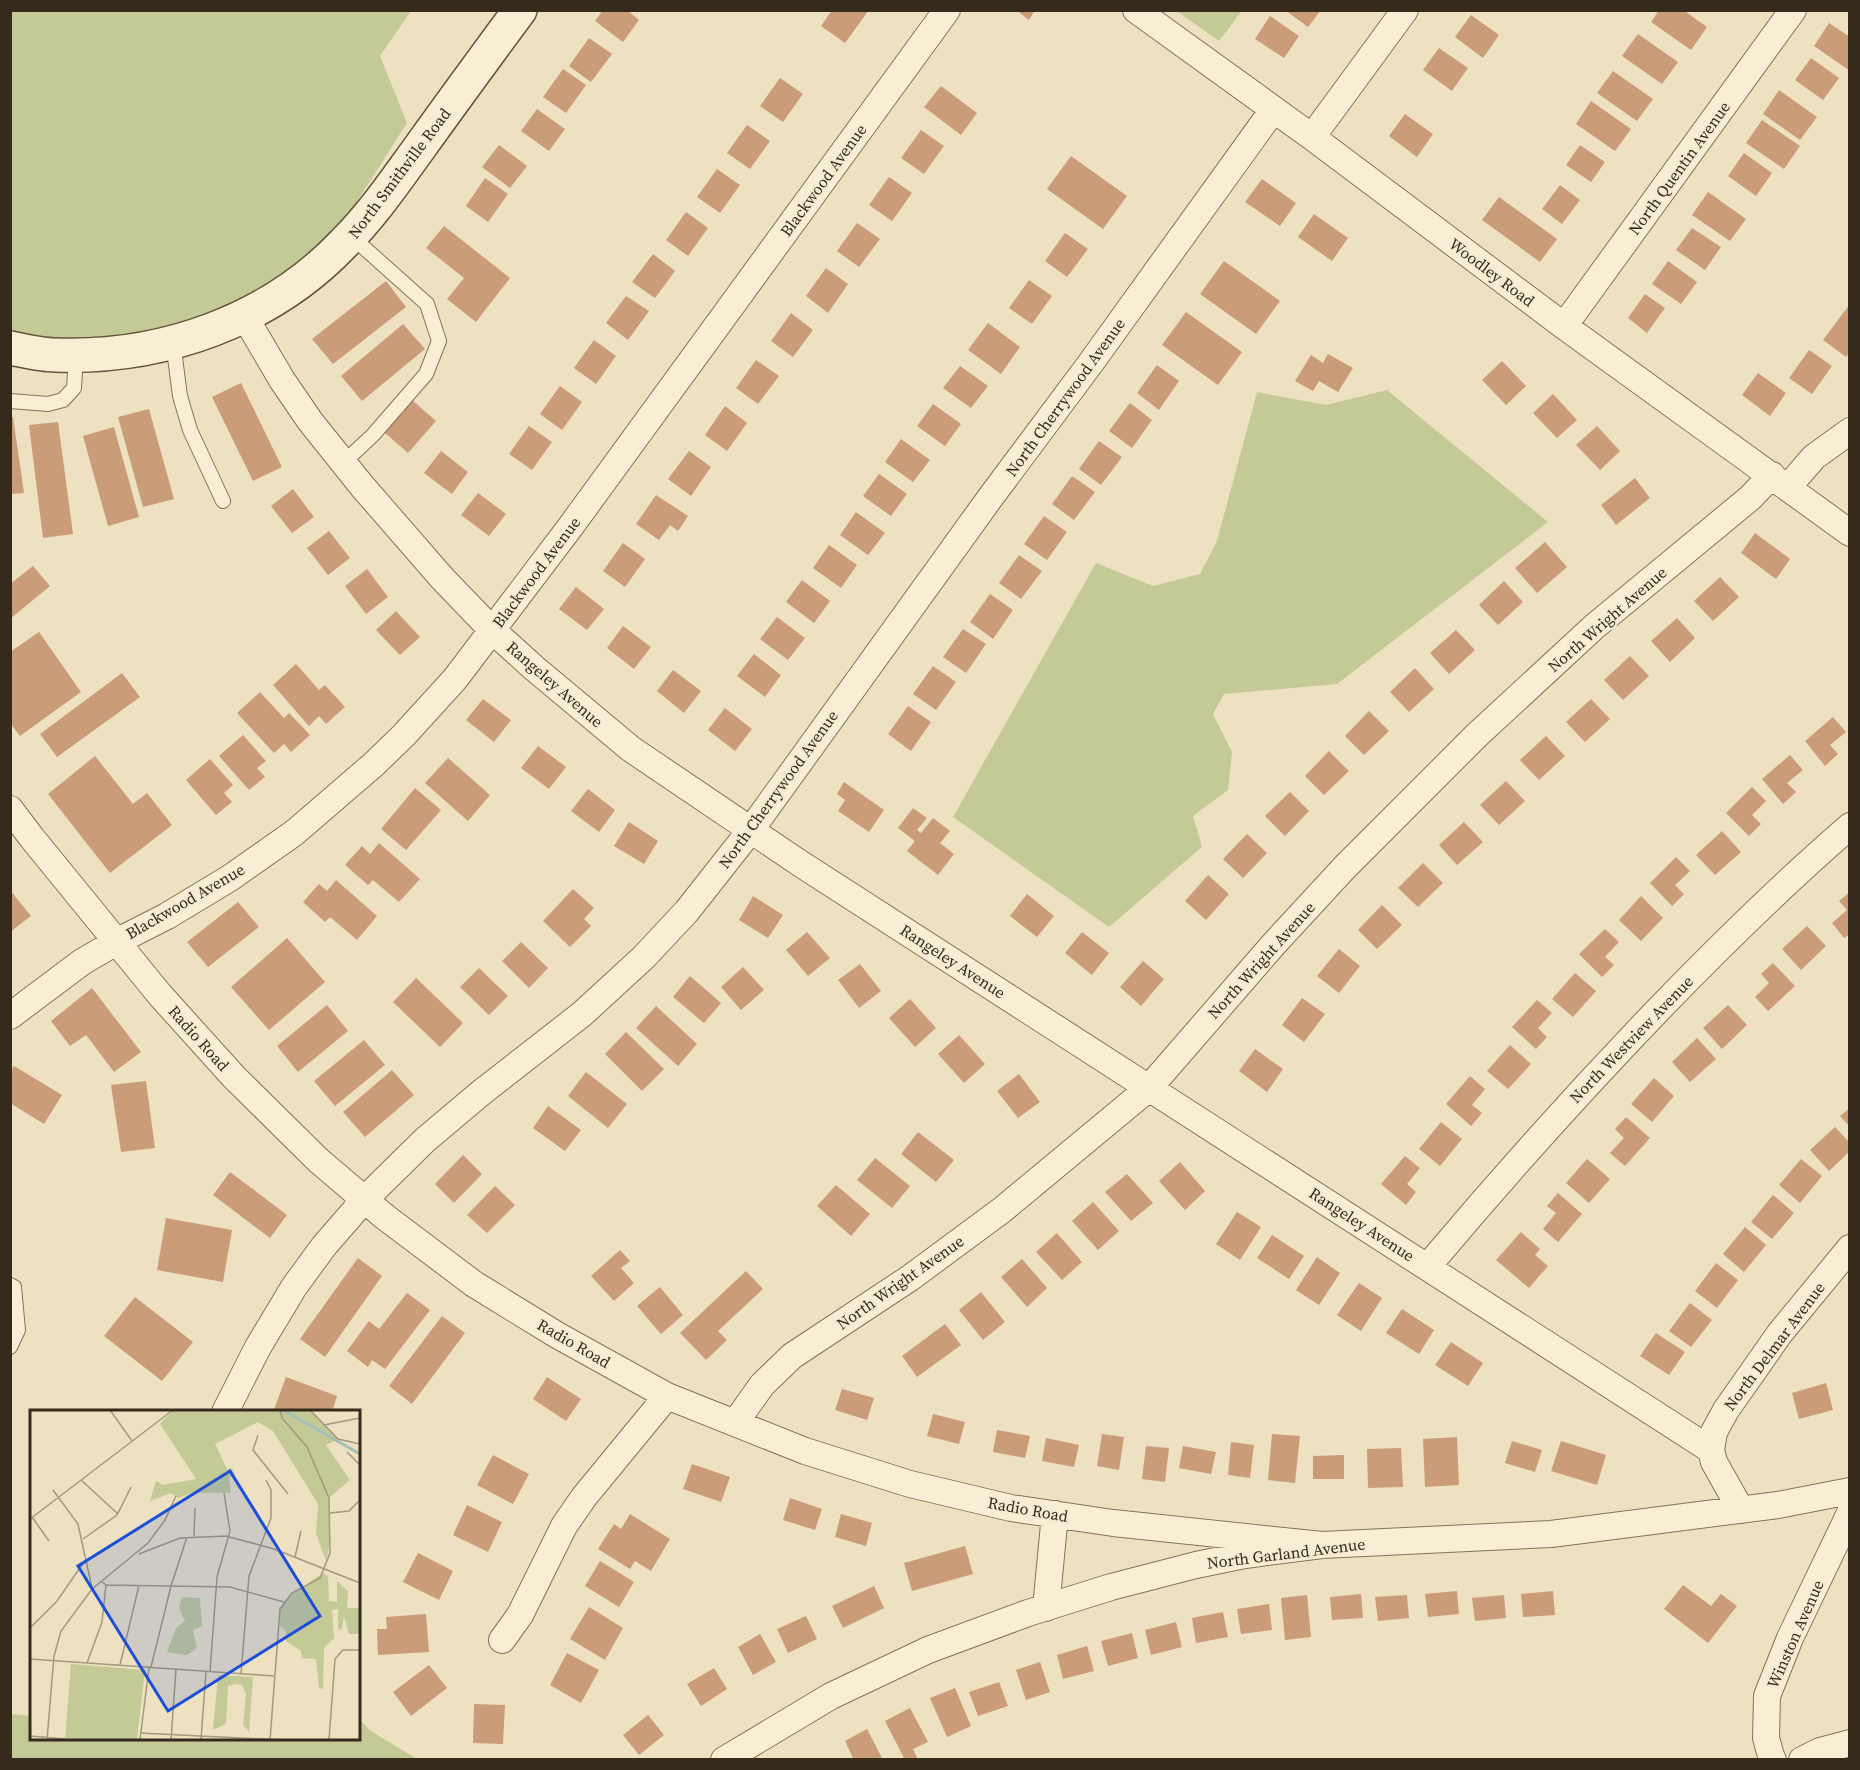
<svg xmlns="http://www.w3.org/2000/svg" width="1860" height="1770" font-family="'Source Serif 4',serif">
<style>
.green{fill:#c3ca96}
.building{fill:#ca9c78}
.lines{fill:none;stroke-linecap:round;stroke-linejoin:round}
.lane-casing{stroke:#867259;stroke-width:16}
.street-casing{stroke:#867259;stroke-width:28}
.secondary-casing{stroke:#67533c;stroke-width:36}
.lane{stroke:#f8eed4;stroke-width:14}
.street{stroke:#f8eed4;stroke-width:26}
.secondary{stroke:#f8eed4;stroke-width:33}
.labels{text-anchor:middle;stroke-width:4.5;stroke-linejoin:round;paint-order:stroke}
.street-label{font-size:16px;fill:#362a1d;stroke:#f4ebd1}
.inset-river{fill:none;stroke:#a4bfb8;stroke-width:3}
.inset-road{fill:none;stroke:#a4987f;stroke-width:1.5}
.view{fill:#1d4ed8;fill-opacity:0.15;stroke:#1d4ed8;stroke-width:3}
.inset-edge{fill:none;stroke:#362a1d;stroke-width:3}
</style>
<rect width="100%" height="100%" fill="#ede1c1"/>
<path class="green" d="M10,11H411L380,56L407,123L312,272L204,333L11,347Z
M1177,11H1242L1219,41Z
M1387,390L1548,522L1337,684L1224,694L1213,714L1232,752L1228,790L1193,816L1202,847L1109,927L953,817L1096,563L1153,586L1200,574L1217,541L1257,392L1326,405Z
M10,1714L31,1716L32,1738H358L359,1719L371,1731L417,1759H11Z"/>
<path class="building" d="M603,10H627L639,20L623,42L595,21Z
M832,10H869L845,43L821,26Z
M1016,10H1035L1029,20Z
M1285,10H1321L1308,27Z
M1659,10H1683L1707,27L1691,50L1651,22Z
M1471,15L1499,35L1483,58L1455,37Z
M1270,16L1299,36L1284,58L1255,39Z
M1829,23L1850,37V71L1814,46Z
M1638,34L1678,62L1662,84L1622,56Z
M589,38L612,54L591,82L569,66Z
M1439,48L1468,68L1452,91L1423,70Z
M1811,58L1839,78L1823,100L1795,80Z
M563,69L586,85L566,113L543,97Z
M1613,71L1653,99L1637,121L1597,93Z
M780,78L803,94L783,122L760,106Z
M941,86L977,113L961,135L924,107Z
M1779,90L1817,117L1800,140L1763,114Z
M1591,101L1631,129L1615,151L1576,124Z
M537,109L565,129L549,151L521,131Z
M1405,114L1433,134L1417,157L1389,136Z
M1762,120L1800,146L1784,169L1746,143Z
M747,125L770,141L750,169L727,153Z
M921,130L944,146L924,174L901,158Z
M499,145L527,166L510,188L482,167Z
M1580,145L1605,162L1591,182L1566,165Z
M1744,153L1772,173L1756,196L1728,176Z
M1071,156L1127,196L1103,229L1047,189Z
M717,169L740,185L720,213L697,197Z
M889,177L912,193L892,221L869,205Z
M485,178L508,194L488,222L466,206Z
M1262,179L1296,203L1280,226L1245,202Z
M1560,185L1580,200L1562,224L1542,209Z
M1708,192L1746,219L1730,241L1692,215Z
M1499,197L1557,239L1540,262L1482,220Z
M686,212L708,228L688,256L666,240Z
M1314,214L1348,238L1332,261L1298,237Z
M857,223L880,239L859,267L837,251Z
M444,226L510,278L476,322L447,299L464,278L426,248Z
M1692,228L1721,247L1705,270L1676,250Z
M1065,233L1088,249L1067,277L1045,261Z
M653,254L675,271L655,298L632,282Z
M1224,261L1280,301L1256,334L1200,294Z
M1668,261L1697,282L1681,304L1652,284Z
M826,268L848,284L828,313L806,296Z
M1029,280L1052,296L1032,324L1009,308Z
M386,281L406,307L333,364L312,339Z
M1645,294L1665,308L1647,333L1628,318Z
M626,296L649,311L628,340L606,323Z
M1850,304V352L1846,357L1823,340Z
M1186,312L1242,352L1218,385L1162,345Z
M791,313L813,330L793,357L771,341Z
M988,323L1020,347L1001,374L968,350Z
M403,324L425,349L362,401L341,376Z
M594,340L616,356L596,384L574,368Z
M1809,350L1832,366L1812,394L1789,378Z
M1328,354L1353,368L1338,392L1319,381L1313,391L1295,381L1311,355L1323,363Z
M756,360L779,376L758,404L736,388Z
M1502,361L1526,386L1506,405L1482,380Z
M1157,365L1179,381L1159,410L1137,393Z
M960,366L988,386L971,408L943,388Z
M1758,373L1786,393L1770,416L1742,395Z
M241,383L282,467L253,481L212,397Z
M560,386L582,402L562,430L540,414Z
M1553,394L1577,420L1557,438L1533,413Z
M412,400L436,421L408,453L384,432Z
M1130,403L1152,420L1132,448L1109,431Z
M933,404L961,424L945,446L917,426Z
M725,406L747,423L727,451L705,435Z
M149,409L174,499L143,507L118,417Z
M10,417H13L24,493L10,494Z
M58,422L73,534L43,538L29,425Z
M529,426L552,442L532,470L509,454Z
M1597,426L1620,451L1600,470L1576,445Z
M114,427L139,517L108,526L83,436Z
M901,439L930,460L913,482L885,462Z
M1099,441L1122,457L1101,485L1079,469Z
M441,451L468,472L452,494L424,473Z
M689,451L711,467L691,496L668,479Z
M879,474L907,494L891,516L863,496Z
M1072,476L1095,492L1074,520L1052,504Z
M1635,478L1650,498L1616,525L1601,505Z
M293,489L314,517L292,533L271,506Z
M478,493L506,514L489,536L461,515Z
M656,495L688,516L678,531L670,525L659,540L636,524Z
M856,512L885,533L868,555L840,535Z
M1044,516L1067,532L1047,560L1024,544Z
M329,531L350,558L328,575L307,548Z
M1755,533L1790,559L1776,579L1741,553Z
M1545,542L1567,567L1537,593L1515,568Z
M623,543L645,559L625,587L603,571Z
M829,545L857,565L841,588L813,568Z
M1019,555L1042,571L1021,599L999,583Z
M33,566L50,586L10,619V584Z
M367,569L388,597L366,614L345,586Z
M1720,577L1739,597L1713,621L1694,601Z
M802,580L830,601L814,623L786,602Z
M1504,581L1523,602L1498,625L1479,605Z
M576,587L604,609L587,630L559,609Z
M990,594L1013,610L993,639L970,622Z
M396,611L420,637L400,655L376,630Z
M777,617L805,638L788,660L760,639Z
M1677,618L1695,638L1670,662L1651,641Z
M623,626L651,647L634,669L607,648Z
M963,629L986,644L966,673L943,657Z
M1456,630L1475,650L1449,674L1430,653Z
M39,632L81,692L20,736L10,723V652Z
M754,654L781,675L765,697L737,676Z
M1630,656L1649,676L1623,700L1604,680Z
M296,664L319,690L325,685L345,707L326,724L319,716L309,726L273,685Z
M933,666L956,682L936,710L913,694Z
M1415,668L1434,689L1409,712L1390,692Z
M673,670L701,691L684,713L657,691Z
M122,673L140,697L57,757L40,734Z
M260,692L284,718L289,713L310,735L291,752L284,744L274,753L237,713Z
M483,699L511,720L494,742L466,720Z
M1591,699L1610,719L1585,742L1566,722Z
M908,706L931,722L911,751L888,734Z
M725,708L752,729L735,751L708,730Z
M1369,711L1389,731L1364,755L1345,736Z
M1833,717L1846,732L1830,745L1838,754L1825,766L1805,741Z
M243,735L266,761L257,768L265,777L249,790L219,756Z
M1546,736L1565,756L1539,780L1520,760Z
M538,746L566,767L549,789L521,768Z
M1329,751L1349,771L1324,795L1305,776Z
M1790,755L1803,770L1787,783L1796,792L1783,804L1762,779Z
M95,756L133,804L147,793L172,825L110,873L48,794Z
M448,758L490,795L468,821L425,783Z
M210,759L233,785L224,793L232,802L216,815L186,780Z
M1506,781L1525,801L1499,825L1480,805Z
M844,782L884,810L869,832L838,811L845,800L837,794Z
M1752,787L1766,801L1752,815L1761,824L1749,836L1726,813Z
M415,788L441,810L406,850L381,829Z
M588,789L615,810L599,832L571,811Z
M1290,792L1309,811L1285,836L1265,816Z
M913,808L927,818L917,830L921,833L933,818L950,831L940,843L954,854L938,875L907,851L915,841L898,828Z
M629,822L658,841L644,864L614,846Z
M1464,822L1483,842L1457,865L1439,845Z
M1722,831L1741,852L1715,875L1696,855Z
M1247,834L1267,853L1243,878L1223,859Z
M379,843L420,879L399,902L373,880L368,885L345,865L362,846L370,854Z
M1676,857L1690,871L1675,885L1684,894L1672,906L1650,883Z
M1423,863L1443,883L1418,907L1398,888Z
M1208,875L1229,894L1206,920L1185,901Z
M336,880L377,916L357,940L330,917L325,922L303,902L319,884L327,891Z
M573,889L594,908L584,919L591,926L570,947L543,921Z
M10,890L31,916L10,932Z
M1850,892V934L1844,938L1832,923L1847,910L1839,901Z
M1027,894L1054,916L1037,937L1010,916Z
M753,896L783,915L768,938L739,920Z
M1641,896L1663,918L1641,941L1619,920Z
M238,902L259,927L208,967L187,942Z
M1382,905L1402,925L1377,949L1358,930Z
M1807,926L1826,946L1801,970L1782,949Z
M1605,929L1619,942L1605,957L1614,965L1602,977L1579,954Z
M807,932L830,958L808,976L786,950Z
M1082,932L1109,953L1092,975L1065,953Z
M287,938L325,982L269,1030L231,987Z
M521,942L548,968L529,988L502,961Z
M1339,949L1360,966L1339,993L1317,976Z
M1143,961L1164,979L1141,1006L1120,987Z
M1773,963L1795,986L1768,1011L1755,997L1769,983L1761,974Z
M860,964L881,991L859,1008L838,980Z
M743,967L764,990L741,1010L721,987Z
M479,968L508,996L489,1015L460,987Z
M1575,973L1596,991L1573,1017L1552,999Z
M690,976L721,1003L704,1023L673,997Z
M416,978L463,1023L440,1047L393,1002Z
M92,988L141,1052L114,1072L86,1035L70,1046L51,1021Z
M1302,998L1325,1014L1304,1042L1282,1025Z
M910,999L936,1028L915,1047L889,1018Z
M1537,1000L1552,1013L1538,1028L1547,1037L1536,1049L1512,1027Z
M327,1005L348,1031L298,1072L277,1046Z
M1728,1005L1747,1025L1722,1049L1703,1028Z
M656,1006L697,1044L678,1066L636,1028Z
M626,1032L664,1069L642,1091L605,1054Z
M959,1035L985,1064L964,1083L938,1054Z
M1697,1038L1716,1059L1690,1082L1672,1062Z
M364,1040L385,1065L335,1106L314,1081Z
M1510,1045L1531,1064L1508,1089L1487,1071Z
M1255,1049L1283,1069L1267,1092L1239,1071Z
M14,1066L62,1095L44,1124L10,1103V1073Z
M392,1070L414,1095L365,1137L343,1112Z
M586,1072L627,1104L608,1128L568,1096Z
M1019,1074L1040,1102L1018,1118L997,1091Z
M1470,1076L1485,1089L1472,1105L1482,1113L1471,1126L1446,1104Z
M1654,1078L1674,1096L1652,1122L1631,1104Z
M146,1081L155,1148L121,1152L111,1085Z
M548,1106L581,1130L565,1151L533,1128Z
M1850,1108V1127L1840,1116Z
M1626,1117L1650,1138L1625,1166L1610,1153L1624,1138L1615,1129Z
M1441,1122L1462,1139L1440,1166L1419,1149Z
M1835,1127L1850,1143V1151L1829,1171L1810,1150Z
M918,1132L954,1160L936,1182L901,1154Z
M463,1155L482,1174L454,1203L435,1184Z
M1405,1156L1420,1168L1407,1184L1416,1192L1406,1205L1381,1184Z
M875,1158L910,1186L892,1208L857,1180Z
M1587,1159L1610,1179L1589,1203L1566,1183Z
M1801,1159L1822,1176L1800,1203L1779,1185Z
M1180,1162L1205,1191L1185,1210L1159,1181Z
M230,1172L287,1215L270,1238L213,1195Z
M1127,1174L1153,1203L1131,1221L1105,1192Z
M836,1185L870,1214L851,1236L817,1206Z
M495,1186L515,1205L487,1233L467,1215Z
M1558,1193L1582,1214L1558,1242L1543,1229L1556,1213L1547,1206Z
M1773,1195L1794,1213L1772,1239L1751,1222Z
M1093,1202L1119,1231L1098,1250L1072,1221Z
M1237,1212L1261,1227L1240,1260L1216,1244Z
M166,1218L232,1230L223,1282L157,1270Z
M1745,1227L1766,1245L1744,1272L1723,1254Z
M1521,1232L1540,1249L1535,1255L1548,1266L1529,1288L1496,1260Z
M1057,1233L1082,1262L1062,1280L1036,1252Z
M1272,1235L1304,1256L1289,1279L1257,1258Z
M620,1250L630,1261L621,1268L634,1283L614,1301L591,1276Z
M1317,1257L1340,1273L1319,1305L1296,1290Z
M358,1258L382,1276L325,1357L300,1339Z
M1022,1259L1047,1288L1027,1307L1001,1277Z
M1716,1263L1738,1280L1717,1308L1695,1291Z
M746,1271L763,1289L718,1331L727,1340L706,1360L680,1333Z
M1359,1283L1382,1298L1361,1331L1337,1315Z
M660,1287L683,1315L661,1334L637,1306Z
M981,1292L1005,1322L983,1340L959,1310Z
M407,1293L430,1310L385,1369L372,1360L368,1367L347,1351L369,1321L379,1329Z
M135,1297L193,1342L162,1381L104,1336Z
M1690,1303L1712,1320L1691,1347L1669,1331Z
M1402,1309L1434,1330L1419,1354L1386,1333Z
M442,1316L465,1333L412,1404L389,1386Z
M945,1324L961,1345L917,1377L902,1356Z
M1656,1333L1685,1352L1669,1375L1640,1356Z
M1451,1342L1483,1363L1468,1386L1435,1365Z
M286,1377L337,1396L332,1412H273Z
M547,1377L581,1399L566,1421L533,1399Z
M1826,1383L1833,1410L1799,1419L1792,1393Z
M842,1389L874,1398L867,1420L835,1410Z
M933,1414L965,1422L959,1444L927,1436Z
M997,1430L1030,1436L1025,1458L993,1452Z
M1102,1434L1124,1437L1119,1470L1097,1466Z
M1272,1434L1300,1436L1295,1483L1268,1480Z
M1457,1437L1459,1485L1425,1487L1423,1439Z
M1046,1438L1079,1445L1074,1467L1042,1461Z
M1512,1441L1542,1450L1535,1472L1505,1463Z
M1561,1441L1606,1455L1597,1485L1551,1471Z
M1231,1442L1254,1445L1250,1478L1228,1475Z
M1146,1446L1169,1448L1165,1482L1142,1479Z
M1183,1446L1216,1452L1211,1474L1179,1468Z
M1401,1448L1403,1487L1368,1488L1367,1449Z
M493,1455L529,1474L513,1504L477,1485Z
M1344,1455V1479H1313V1456Z
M692,1464L730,1477L721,1502L683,1489Z
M790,1498L822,1509L815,1530L783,1520Z
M467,1505L502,1522L488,1552L453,1535Z
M630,1514L670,1539L651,1571L635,1561L630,1569L598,1549L614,1524L621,1529Z
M841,1514L872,1523L866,1546L835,1537Z
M965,1546L973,1574L912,1591L904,1563Z
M418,1553L453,1571L439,1600L403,1582Z
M600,1561L634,1582L619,1607L585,1586Z
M1683,1585L1711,1606L1721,1594L1737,1606L1708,1643L1664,1609Z
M874,1586L884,1608L843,1628L832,1606Z
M1457,1591L1459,1614L1428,1617L1425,1594Z
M1553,1591L1555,1615L1523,1617L1521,1594Z
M1361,1594L1363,1618L1332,1620L1330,1597Z
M1307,1595L1311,1637L1285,1640L1281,1598Z
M1407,1595L1409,1618L1378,1621L1375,1597Z
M1504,1595L1506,1618L1475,1621L1472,1598Z
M1269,1604L1272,1630L1241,1634L1237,1609Z
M589,1607L623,1628L605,1660L570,1639Z
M1223,1612L1228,1637L1196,1643L1192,1618Z
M426,1614L429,1652L378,1655L377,1629H387L386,1617Z
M806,1616L817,1639L788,1653L777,1629Z
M1176,1622L1182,1647L1151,1655L1145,1630Z
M1132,1633L1138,1658L1108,1666L1101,1641Z
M760,1634L776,1662L753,1675L738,1647Z
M1087,1646L1094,1671L1063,1679L1057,1655Z
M567,1653L599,1670L581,1703L550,1685Z
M1040,1662L1050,1692L1026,1700L1016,1670Z
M429,1665L447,1688L411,1716L393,1692Z
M714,1668L727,1689L701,1706L687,1684Z
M999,1682L1008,1706L978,1716L969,1692Z
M955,1688L971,1726L947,1737L930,1698Z
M474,1704L505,1705L503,1744L473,1743Z
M910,1708L928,1742L913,1749L918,1760H905L885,1721Z
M648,1715L664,1735L639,1755L623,1735Z
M867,1729L882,1758L879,1760H854L845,1741Z"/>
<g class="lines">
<defs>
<path id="lane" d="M173,342L180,396L190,430L223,501
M10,401L48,404L63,400L74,388L76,356
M343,463L373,435L426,374L439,341L427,304L351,236
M10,1285L14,1287L18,1330L10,1347"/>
<path id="street" d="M1136,10L1312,137L1564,326L1850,533
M1312,137L1405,10
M245,317L282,380L310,421L362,486L442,578L492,630L534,668L631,749L801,864L1711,1450L1714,1462L1741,1510
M1564,326L1793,10
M1788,487L1814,457L1850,431
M10,809L32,838L160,995L234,1077L318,1160L385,1217L474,1284L557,1335L667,1396L805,1451L910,1484L1011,1508L1113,1523L1322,1545
M10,1016L82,962L116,942L167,916L230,878L294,833L373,765L404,735L455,679L571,526L947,10
M1428,1266C1502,1178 1579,1092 1659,1009C1720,946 1783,884 1850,826
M225,1412L258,1347L294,1287L324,1246L364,1200L425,1140L482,1092L582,1014L644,957L687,911L750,831L990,498L1090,364L1273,110
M735,1423L762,1385L792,1356L910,1278L1002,1210L1149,1088L1273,945L1345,867L1477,735L1595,626L1750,498L1772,475
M1711,1450L1714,1432L1726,1410L1780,1333L1850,1248
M1046,1608L1055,1514
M502,1640L520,1615L564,1526L584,1497L667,1396
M724,1760L831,1696L928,1650L1028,1613L1111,1587L1196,1565L1245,1555L1322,1545L1551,1534L1778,1505L1850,1491
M1773,1760L1771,1756L1766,1738L1767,1696L1790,1638L1850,1513
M1802,1760L1820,1751L1850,1743"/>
<path id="secondary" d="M10,348C25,351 41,355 55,355C162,359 270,321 344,243C373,214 396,180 420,147C453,101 486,56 520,10"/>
</defs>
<use href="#lane" class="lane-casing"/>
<use href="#street" class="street-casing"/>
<use href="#secondary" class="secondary-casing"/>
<use href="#lane" class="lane"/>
<use href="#street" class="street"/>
<use href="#secondary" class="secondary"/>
</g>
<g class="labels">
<g class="street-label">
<text transform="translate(1679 168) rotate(-54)" y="6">North Quentin Avenue</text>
<text transform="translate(399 173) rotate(-53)" y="6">North Smithville Road</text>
<text transform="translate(823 180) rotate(-54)" y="6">Blackwood Avenue</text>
<text transform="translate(1492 272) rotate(37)" y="6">Woodley Road</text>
<text transform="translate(1065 397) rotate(-54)" y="6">North Cherrywood Avenue</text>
<text transform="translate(536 572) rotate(-53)" y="6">Blackwood Avenue</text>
<text transform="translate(1607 619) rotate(-41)" y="6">North Wright Avenue</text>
<text transform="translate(555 684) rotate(41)" y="6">Rangeley Avenue</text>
<text transform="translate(778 789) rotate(-54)" y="6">North Cherrywood Avenue</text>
<text transform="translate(185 901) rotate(-30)" y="6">Blackwood Avenue</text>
<text transform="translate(1261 960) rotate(-48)" y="6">North Wright Avenue</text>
<text transform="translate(953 961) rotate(33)" y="6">Rangeley Avenue</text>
<text transform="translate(199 1038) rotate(48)" y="6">Radio Road</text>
<text transform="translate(1631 1039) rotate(-46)" y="6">North Westview Avenue</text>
<text transform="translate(1362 1224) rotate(33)" y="6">Rangeley Avenue</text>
<text transform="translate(900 1282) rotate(-35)" y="6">North Wright Avenue</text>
<text transform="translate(574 1343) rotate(30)" y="6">Radio Road</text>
<text transform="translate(1774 1346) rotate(-53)" y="6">North Delmar Avenue</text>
<text transform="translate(1028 1509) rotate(10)" y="6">Radio Road</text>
<text transform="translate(1286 1553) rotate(-7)" y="6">North Garland Avenue</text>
<text transform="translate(1795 1634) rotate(-66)" y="6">Winston Avenue</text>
</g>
</g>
<g transform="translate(30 1410)">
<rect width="330" height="330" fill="#ede1c1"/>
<path d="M143,0H281L308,29L296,35L320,70L299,88L300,132L296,151L286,123L288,94L243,21L228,12L185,34L197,59L202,58L205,65L199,68L201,83H162L148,88L141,83L120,91L126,71L133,75L166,69L130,14ZM293,163L298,166L299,191L307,192V171L318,181L317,198H330V224H319L314,206L312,219L308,220V199L302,200L304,228L294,238L293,279L289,278L286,249L272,248L271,241L256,231V221L250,216V199L256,189ZM152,187L170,188L172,216L163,220L167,238L157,245L137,242L146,218L155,211L149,198ZM41,254L115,260L107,330H35ZM188,265L223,267L219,322L213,315L216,284L212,275L205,274L198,276L196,314L183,320Z" fill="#c3ca96"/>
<path class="inset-river" d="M253,0L330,44"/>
<path class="inset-road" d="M80,0L102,31M280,0L308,29L330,34M294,15L330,8M228,25L223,40L258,84M317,42L330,55M51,70L88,104M23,80L48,114L62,178M300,103L319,101L330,90M2,107L19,131M0,109L143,0M164,126L165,98M53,129L87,105L101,77M109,144L150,128L196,126L244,139L330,173M265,147L271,121M71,171L76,175L200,177L254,192M0,218L27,191L54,152M0,249L244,266M57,253L72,212L76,175M90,255L109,175M121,257L141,176L157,127M180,262L187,167L200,121L194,83M211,264L219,166L241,108V80L236,70M330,275V295M110,323L254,330M0,326L35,329M171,329L176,262M17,330L24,246L31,221L62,179L118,133L135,110L146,86M110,330L119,257M141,330L146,259M240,330L250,199L262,183L290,168L300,143L299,88L277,37L252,8L250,0M299,330L305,249L313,240H330"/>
<path class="view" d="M200,61L290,206L138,301L48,156Z"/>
<rect width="330" height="330" class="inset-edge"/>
</g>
<rect width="1860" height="1770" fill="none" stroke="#362a1d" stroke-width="24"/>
</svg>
